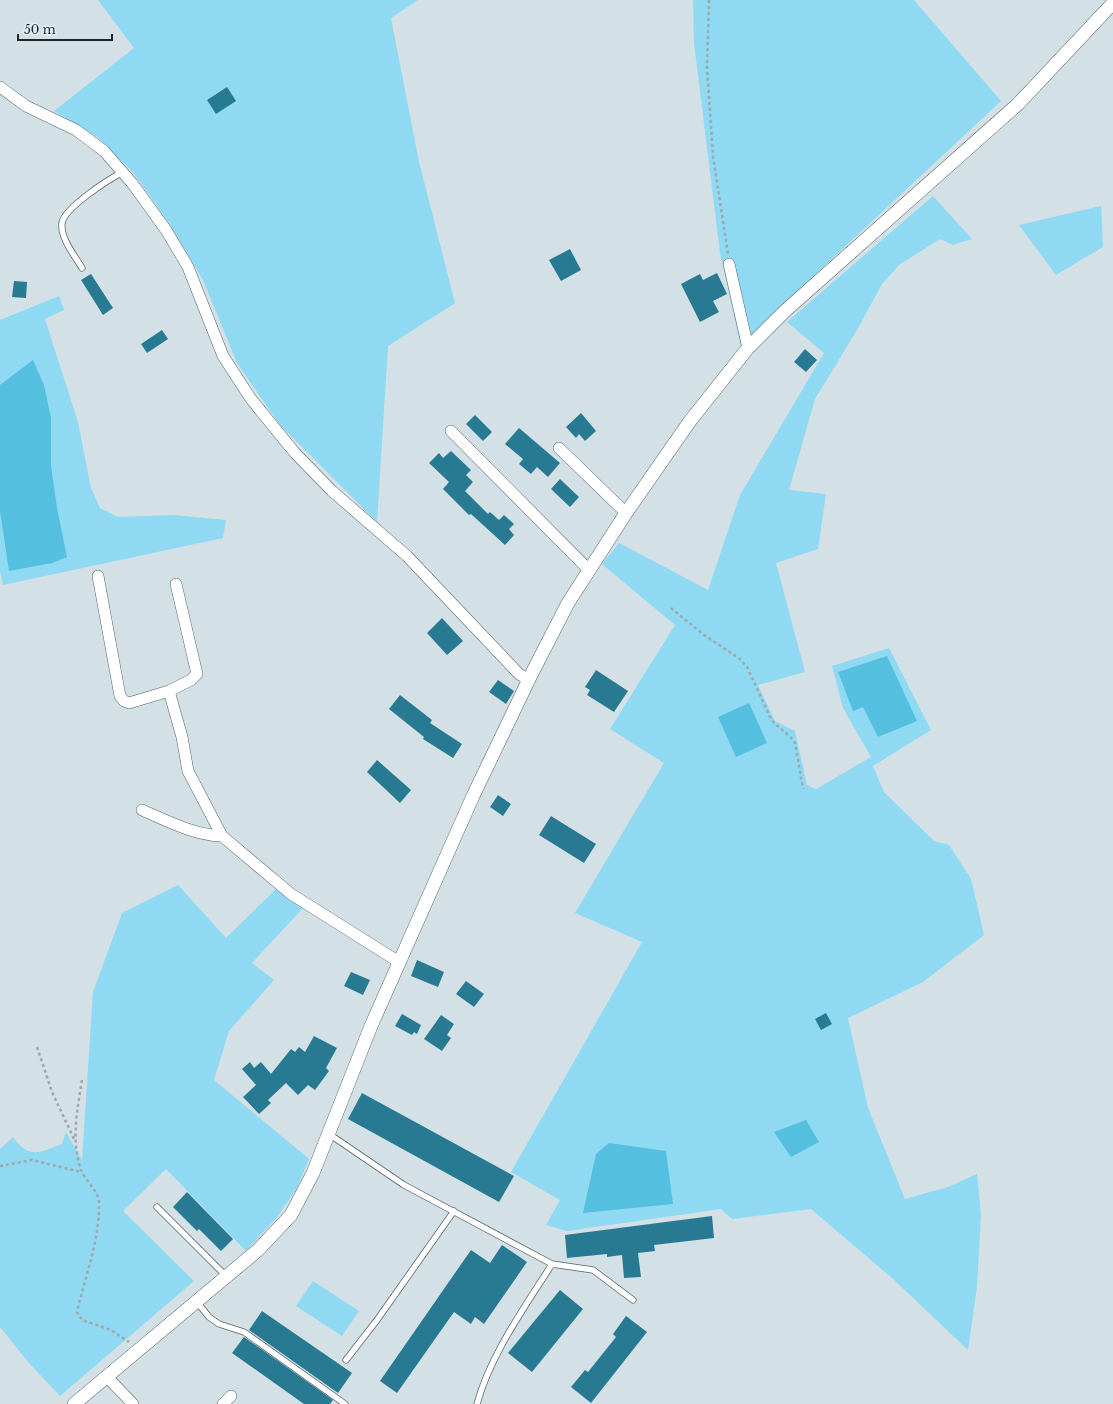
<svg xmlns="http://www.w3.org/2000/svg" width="1113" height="1404" font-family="'Libre Baskerville',serif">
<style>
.green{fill:#8fd9f2}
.water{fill:#55bfdf}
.building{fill:#287a93}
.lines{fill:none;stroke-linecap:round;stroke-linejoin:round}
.service-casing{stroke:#566266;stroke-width:7}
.minor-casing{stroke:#566266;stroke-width:12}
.tertiary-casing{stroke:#566266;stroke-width:14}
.path{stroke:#9ca8ab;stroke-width:2.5;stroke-dasharray:3 3;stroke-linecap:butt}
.service{stroke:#fff;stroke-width:5.5}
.minor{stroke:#fff;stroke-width:11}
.tertiary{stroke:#fff;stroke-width:13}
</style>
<rect width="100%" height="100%" fill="#d3e1e6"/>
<path class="green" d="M98,0H418L391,18L419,162L455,303L388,346L377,522L280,425L237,363L203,280L169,223L133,172L97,137L54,111L134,48Z
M693,0H914L1001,101L777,310L741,348L720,253L694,43Z
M933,196L972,239L953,245L940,239L899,265L882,284L857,330L815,399L789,490L826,494L818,549L776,563L805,672L758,685L775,721L795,731L807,785L816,789L871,757L843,708L832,666L889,648L931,730L873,766L884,792L934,841L949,845L971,879L984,935L923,982L848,1018L868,1108L905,1199L948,1187L977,1174L981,1215L977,1287L968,1350L892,1278L811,1209L732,1219L721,1209L567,1231L546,1225L560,1200L511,1172L642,942L575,913L664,763L610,729L675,625L602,564L619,543L708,590L740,495L824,353L787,322Z
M1101,206L1103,247L1056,275L1019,225Z
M59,296L64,310L45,319L78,422L91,488L100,508L118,517L174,515L226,520L223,538L3,585L0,571V320Z
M178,885L226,938L278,887L304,907L252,963L274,980L229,1031L214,1080L309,1159L297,1188L277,1217L246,1251L166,1169L123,1211L194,1281L60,1396L29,1363L0,1327V1149L13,1137C29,1160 40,1152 62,1144L66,1132L82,1160L93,992L122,913Z
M313,1281L359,1311L342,1336L296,1306Z"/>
<path class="water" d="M33,360L44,385L51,418V466L57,508L67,557L52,563L9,571L0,511V385Z
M887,656L917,721L878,737L863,707L853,711L838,672Z
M749,703L767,743L736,757L718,717Z
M806,1120L819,1142L791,1157L774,1132Z
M609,1143L666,1151L673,1204L583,1213L596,1154Z"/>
<path class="building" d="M227,87L236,101L216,114L207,100Z
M570,249L581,270L561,281L549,260Z
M717,273L727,294L713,301L719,312L700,322L681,284L700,274L703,280Z
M91,274L113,308L103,315L81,280Z
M14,281L27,282L26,298L12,297Z
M162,330L168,339L147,353L141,344Z
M805,349L817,360L806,372L794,362Z
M581,413L596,431L585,441L579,434L576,438L566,427Z
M475,415L492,432L483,441L466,424Z
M519,428L560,463L548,477L537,467L531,474L519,464L523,459L505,444Z
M451,451L471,470L466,475L473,482L465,491L488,514L490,512L499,520L504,515L514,524L509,529L514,535L505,545L471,514L469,515L443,489L449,482L429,463L439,453L443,458Z
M560,479L579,497L570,507L551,489Z
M442,618L463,641L447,655L427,633Z
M596,670L628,691L614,712L587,695L590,690L585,687Z
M498,680L514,691L506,704L489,692Z
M400,695L432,720L430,723L462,744L453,758L423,739L424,737L389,709Z
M377,760L411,790L400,803L367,772Z
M498,795L511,804L503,816L490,807Z
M551,816L596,844L584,863L539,835Z
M417,960L444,972L438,987L411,976Z
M351,972L370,980L363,995L344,986Z
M466,981L484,994L474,1007L456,994Z
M826,1013L832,1024L821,1030L815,1019Z
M402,1014L421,1025L417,1034L414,1032L412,1035L395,1026Z
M441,1015L454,1024L447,1035L451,1038L442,1051L424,1039Z
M314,1036L337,1048L326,1068L329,1071L315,1090L308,1085L298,1095L286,1083L268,1100L271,1103L259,1114L243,1097L256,1085L242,1069L250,1062L254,1068L261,1062L271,1074L291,1049L295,1052L299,1047L305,1052Z
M362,1093L514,1176L499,1202L348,1119Z
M187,1192L233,1239L221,1251L199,1229L197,1231L173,1207Z
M712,1216L714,1238L654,1245L655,1251L638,1253L641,1277L624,1278L622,1255L607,1257V1254L567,1258L565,1235Z
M502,1245L527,1262L484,1324L475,1317L471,1324L454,1312L397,1393L380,1381L471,1250L490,1263Z
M560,1290L583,1309L532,1372L508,1353Z
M262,1311L352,1373L338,1393L249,1330Z
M626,1316L647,1332L591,1403L571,1387L585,1370L588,1372L616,1337L613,1334Z
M244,1337L333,1400L330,1404H304L232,1353Z"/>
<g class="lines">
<defs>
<path id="service" d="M82,268C75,256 60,238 62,223C64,208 109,179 123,172
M329,1134L404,1185L552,1264L593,1270L633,1300
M157,1207L226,1276
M197,1302L209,1317L219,1324L244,1332L345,1404
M346,1360L377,1320L454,1211
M477,1404C490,1355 525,1307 552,1264"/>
<path id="minor" d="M0,87L26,106L76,130L104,151L132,183L166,230L188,267L223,356L251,399L295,453L332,491L407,556L519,674L529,680
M729,264L748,348
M451,431L589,570
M559,448L626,513
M98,576L120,696L124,701L129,703L169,691
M176,584L197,674L191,680L169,691L182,737L188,771L222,836L291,894L399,962
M142,810C167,821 194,835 222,836
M107,1377L133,1404
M223,1404L231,1396"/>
<path id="tertiary" d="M74,1404L258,1250L291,1215L313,1173L371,1026L473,796L531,675L568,603L626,513L690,421L748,348L785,311L1018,104L1113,3"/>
</defs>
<use href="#service" class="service-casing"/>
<use href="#minor" class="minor-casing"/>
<use href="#tertiary" class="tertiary-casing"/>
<path class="path" d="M709,0L707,67L713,156L728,254
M671,608L704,635L740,659L747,667L771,719C778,729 789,733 795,743L803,789
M37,1047L52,1092L75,1141
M82,1080C77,1111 71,1140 81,1170C85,1180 98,1191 99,1202C100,1240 85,1276 77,1312L82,1320L111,1330L129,1342
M0,1166L32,1160L81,1172"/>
<use href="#service" class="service"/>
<use href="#minor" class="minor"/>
<use href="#tertiary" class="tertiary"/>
</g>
<path d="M18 34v6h94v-6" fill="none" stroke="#1f2526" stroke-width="2"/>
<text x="24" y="34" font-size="12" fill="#1f2526" stroke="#e0eef3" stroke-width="3" paint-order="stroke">50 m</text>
</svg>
